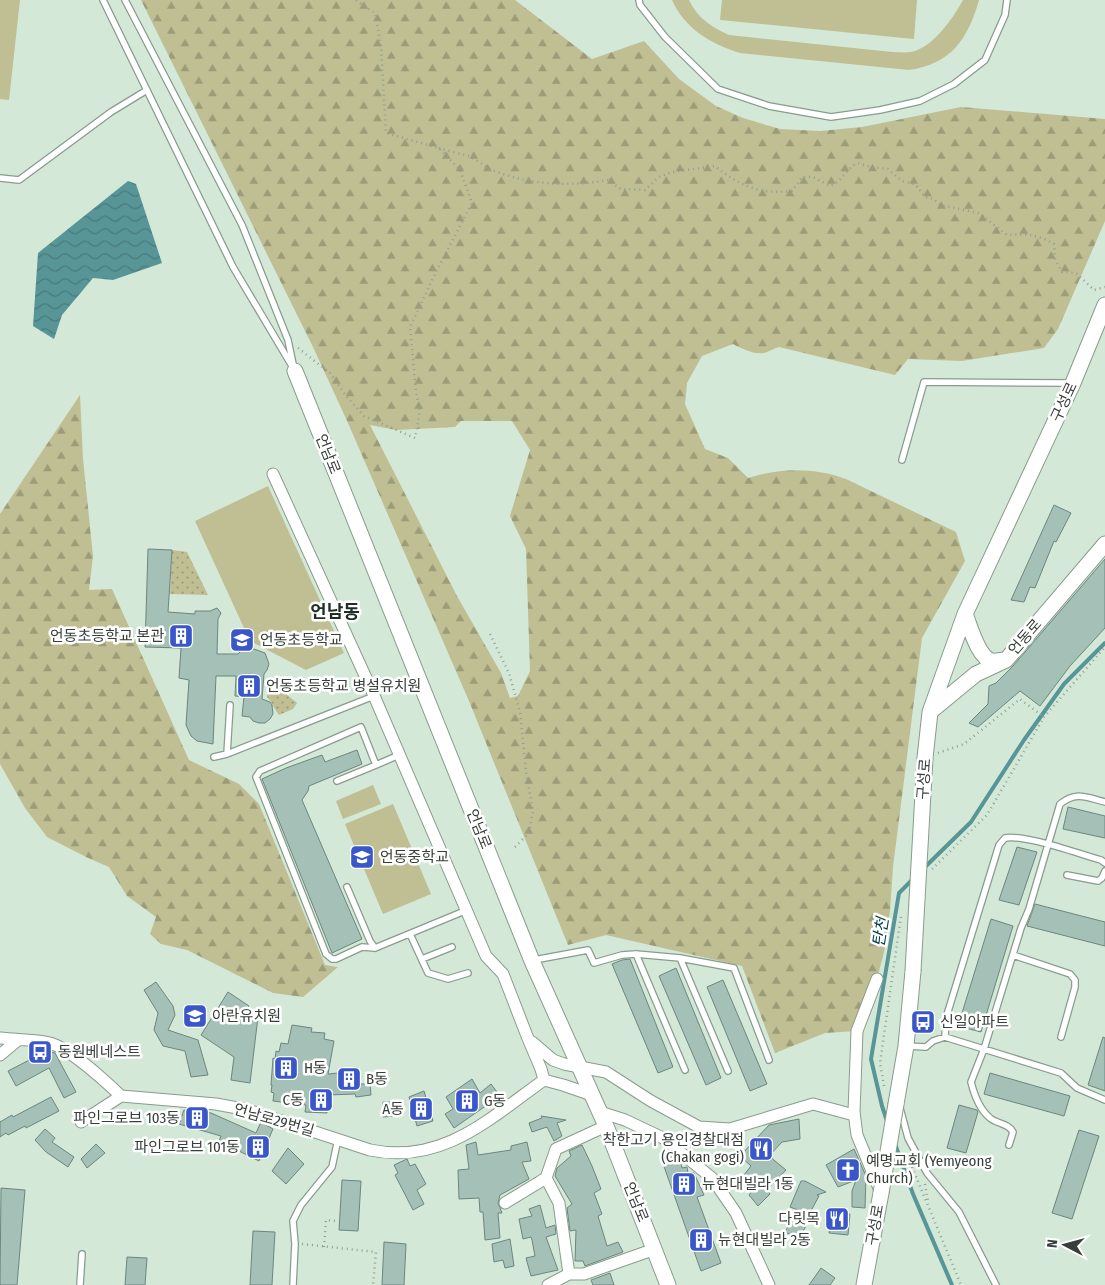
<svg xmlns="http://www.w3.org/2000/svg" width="1105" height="1285" font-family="'Fira Sans Condensed','Noto Sans KR',sans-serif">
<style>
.green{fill:#c0be93}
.forest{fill:url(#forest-firs);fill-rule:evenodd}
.park{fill:url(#park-dots)}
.water{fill:url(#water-waves)}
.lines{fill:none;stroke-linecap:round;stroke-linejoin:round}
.stream{stroke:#579597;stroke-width:4}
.building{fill:#a4c0b7;stroke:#6c867f}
.lane-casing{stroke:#899c8d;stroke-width:8}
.street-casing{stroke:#899c8d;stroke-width:13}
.secondary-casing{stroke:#899c8d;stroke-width:17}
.path{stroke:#90a093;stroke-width:2.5;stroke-dasharray:1 4;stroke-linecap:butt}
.lane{stroke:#fff;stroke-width:5.5}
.street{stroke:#fff;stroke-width:11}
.secondary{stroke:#fff;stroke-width:15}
.secondary-bridge-casing{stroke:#899c8d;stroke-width:17;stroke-linecap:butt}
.secondary-bridge{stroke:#fff;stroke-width:15}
.labels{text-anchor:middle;stroke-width:5;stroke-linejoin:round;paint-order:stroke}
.street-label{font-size:15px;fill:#373f39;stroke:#fff}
.poi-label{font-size:15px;fill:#373f39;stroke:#fff;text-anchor:start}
.water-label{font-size:16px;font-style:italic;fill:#054144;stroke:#fff}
.quarter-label{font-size:18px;font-weight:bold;fill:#1e2f23;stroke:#fff}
</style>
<defs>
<pattern id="forest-firs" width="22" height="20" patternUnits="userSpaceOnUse" patternTransform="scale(1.25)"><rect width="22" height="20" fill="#c0be93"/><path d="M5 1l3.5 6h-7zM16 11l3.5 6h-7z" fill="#9d9c79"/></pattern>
<pattern id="park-dots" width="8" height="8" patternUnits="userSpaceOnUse" patternTransform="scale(1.25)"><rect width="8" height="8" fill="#c0be93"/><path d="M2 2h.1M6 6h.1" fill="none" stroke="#9d9c79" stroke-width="1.8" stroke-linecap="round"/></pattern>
<pattern id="water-waves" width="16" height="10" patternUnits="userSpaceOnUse" patternTransform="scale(1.25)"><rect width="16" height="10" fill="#579597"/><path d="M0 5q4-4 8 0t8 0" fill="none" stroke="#497b7c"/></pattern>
</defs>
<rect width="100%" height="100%" fill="#d3e8d7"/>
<path class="green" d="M0,0H20L9,100L0,99Z
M672,0H689C697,18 712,27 729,35L892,52C898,52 905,53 911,52C933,48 953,18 963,0H979C968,39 951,64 909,70L740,53C711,44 685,29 672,0Z
M722,0H917L914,39L720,20Z
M268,486L344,653L306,670L250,641L195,521Z
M373,785L381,804L343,819L336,801Z
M393,804L431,894L383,914L345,824Z"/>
<path class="forest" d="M141,0H515L592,59L644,41L679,79L716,106L743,118L780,129L820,131L862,127L961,107L1105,119V221L1058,329L1044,348L962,361L908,359L895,375L779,347C774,348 769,352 764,353C754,355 741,348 733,344L702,356L687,383L685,404L705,449L728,458L748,478C781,468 813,467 846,479L956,532L965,561L922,638L893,867L890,911L885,948L877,979L857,1031L825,1033L775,1053L742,966L606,935L568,945L469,701L348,423L313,347ZM461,421H512L530,450L510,516L526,549L530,671L518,696L510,698L501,673L457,596L370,425L396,430L455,427Z
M80,395L83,459L93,556L89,590L112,589L189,760L239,784L259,804L325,965L338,967L303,997L273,993L187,950L161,944L150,934L156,917L127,896L109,867L88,858L47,837L25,808L0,764V514Z"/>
<path class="park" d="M172,550L187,552L208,595L170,594Z
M268,689H280L297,703L293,709L279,715C274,709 273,703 267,697Z"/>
<path class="water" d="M128,181L136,184L162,263L113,280L93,278L62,315L54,339L33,326L38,253Z"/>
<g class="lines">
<path class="stream" d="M924,868L971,822L1024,740L1064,684L1105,643
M887,1121L882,1106L871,1059L899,893L914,878
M895,1144L913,1194L952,1285"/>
</g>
<path class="building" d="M1054,505L1071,513L1056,542L1054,541L1035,588L1030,587L1024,602L1011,600Z
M148,549L172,550L168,612L195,614V611H210L217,608L221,613L218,619L217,654H238L241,651L254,649L265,653L269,664L267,670L264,674L262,699L270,702L272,705L273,714L270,719L265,723H259L253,721L250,717L242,716L244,697L235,696L236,676H216L213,744L197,741L191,736L186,725L189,680L179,678L181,648L145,647Z
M1105,559V628L1070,666L1040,706L1020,691L978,727L969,723L988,704L989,686L996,683L1013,666Z
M357,750L362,764L309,786L308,791L302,800L362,939L332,953L262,779L286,768L322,755L325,762Z
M1068,807L1105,816V838L1063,829Z
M1017,847L1037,852L1019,905L999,900Z
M1035,904L1105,922V946L1027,926Z
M991,919L1013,926L981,1032L958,1026Z
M630,959L673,1067L658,1073L612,964L622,960Z
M676,968L721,1078L706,1085L659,976Z
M723,980L767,1084L750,1091L707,987Z
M156,982L173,1006L175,1015L168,1030L198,1040L208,1075L191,1077L185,1051L163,1046L154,1030L158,1013L144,990Z
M228,992L249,1006L244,1015L258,1017L250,1083L231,1080L234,1057L201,1035Z
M292,1025L312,1028L311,1032L325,1033L324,1039L334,1041L328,1074L358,1071V1084H370L371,1095L356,1097L355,1094L328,1095L327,1113L305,1112L306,1105L273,1101L274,1093L271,1092L272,1085H271L273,1058L275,1059L276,1051L279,1052L281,1043L288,1044Z
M1103,1037L1105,1038V1091L1088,1085Z
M51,1052L55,1053L76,1092L64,1098L49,1068L16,1086L8,1071L41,1054L42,1057Z
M990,1073L1070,1096L1064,1116L984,1094Z
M472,1079L480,1093L491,1084L500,1096L454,1128L445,1114L453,1109L446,1097Z
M424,1091L433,1121L417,1126L409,1097Z
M51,1097L59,1111L26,1128L25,1126L8,1135L6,1133L0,1137V1122L12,1115L13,1117Z
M383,1102H398L397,1116L383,1117Z
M959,1105L977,1110L978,1112L966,1153L947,1148Z
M184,1110L211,1113L256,1133L261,1122L273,1129L259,1161L219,1141L221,1136L179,1124Z
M541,1116L566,1120L557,1123L562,1136L554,1141L547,1127L532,1132L529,1123L542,1118Z
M799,1119L800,1139L782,1142L769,1156L786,1170L767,1190L770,1194L758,1206L749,1195L751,1192L740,1180L751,1166L740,1156L769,1125Z
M45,1129L55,1138L52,1142L74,1157L68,1167L46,1152L35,1140Z
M1079,1130L1099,1136L1072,1219L1052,1213Z
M476,1142L478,1155L511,1150V1146L527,1142L531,1161L522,1162L529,1179L500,1195L498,1203L502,1213H498L500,1238L485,1240L483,1212H480L479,1198L459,1199L458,1170L469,1169L466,1145Z
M96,1144L105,1153L87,1168L81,1159Z
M582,1145L592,1166L601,1189L594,1193L602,1214L598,1216L607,1246L618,1242L623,1252L585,1266L583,1261H575L576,1230L570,1231L567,1208L572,1204L555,1176L557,1168L571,1156L569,1151Z
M288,1148L304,1164L286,1184L272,1171Z
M854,1149L866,1176L865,1208L852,1207V1191L856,1180L838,1187L826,1165Z
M672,1155L673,1161L676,1160L678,1164L681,1163L682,1168L687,1167L688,1173H694L704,1195L697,1197L721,1263L701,1271L661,1158Z
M407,1159L410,1166L415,1164L426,1184L417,1190L424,1204L413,1210L395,1175L398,1173L394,1165Z
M342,1180L361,1181L358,1231L339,1230Z
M801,1181H805L826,1192L817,1195L819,1196L805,1222L807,1224L799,1239L785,1232L798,1210L790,1207Z
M1,1188L25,1190L17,1285H0Z
M540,1205L546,1228L555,1225L556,1234L546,1237L558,1270L531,1276L526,1258L535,1256L532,1240L531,1237L523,1239L519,1219L532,1216L529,1209Z
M833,1212L850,1214L848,1235L829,1233Z
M253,1231L275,1232L272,1285H250Z
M510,1239L514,1266L505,1268L503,1260L494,1262L492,1244Z
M384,1242L406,1244L404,1285H382Z
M127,1257L147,1258L145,1285H125Z
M821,1268L835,1278L830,1285H809Z
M610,1273L614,1285H593L591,1280Z"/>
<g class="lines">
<defs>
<path id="lane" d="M103,0L233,267L295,371
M125,0L242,225L288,340L293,364
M639,0L640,5L665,37L718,89L769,106L831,117L880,110L920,101L954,84L985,60L1005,15L1007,0
M0,178L19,180L111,112L147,90
M902,460L924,382L1071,383
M227,754L230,705
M399,755L376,765L361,727L260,771L256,777L326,954L332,959H336L362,947L375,948L467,910
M214,757L227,754L374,696
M337,781L376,765
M1067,875L1098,881L1102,878L1105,871
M347,887L370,941L375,948
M410,934L428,973L448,979L468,973
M636,954L685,1070
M1013,955L1070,974L1075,980V987L1061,1037
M680,958L728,1071
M422,959L452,947
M534,960L588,950L594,963L622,955L636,954L680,958L734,968L769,1060
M945,1037L946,1018L999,845L1005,838C1025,834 1079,854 1101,860L1105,863
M906,1046L926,1047L933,1041L945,1037L1061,1073L1077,1088L1105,1100
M900,1108L908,1138L927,1173L959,1212L996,1285
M1009,1145L1013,1132C1008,1123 997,1124 990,1118C979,1109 974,1094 971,1082L984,1049L1021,928L1029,909L1060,804C1076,791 1086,797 1105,802
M80,1285L82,1254
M293,1285L295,1244L293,1221L301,1205L332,1167L338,1139"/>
<path id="street" d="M273,474L372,691L486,956L503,974L527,1036L541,1069L544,1080L563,1085L592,1095
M877,979L857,1031L854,1112L857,1135L881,1193
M0,1038C16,1040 34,1039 50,1043C72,1050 104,1080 121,1096L216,1104L248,1110L370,1150C442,1165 489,1119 544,1080
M532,1042L553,1060L564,1064L606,1072L651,1101L699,1127L730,1129L813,1104L854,1115
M0,1055L18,1040
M600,1112L625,1120L663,1138L712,1178L736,1213L769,1285
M81,1122L121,1096
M505,1203L546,1178
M569,1274H584L655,1249
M548,1285L569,1274L559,1203L546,1178L556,1149L606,1126"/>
<path id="secondary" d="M295,371L532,961L606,1126L668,1285
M965,614C970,626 978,658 992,661C996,662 1000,660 1004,660
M931,711L976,674L1006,660L1105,544
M925,758L930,712L965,614L1073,383L1105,305
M896,1104L906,1046L913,971
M864,1285L881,1193"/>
</defs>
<use href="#lane" class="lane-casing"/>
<use href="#street" class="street-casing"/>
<use href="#secondary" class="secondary-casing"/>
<path class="path" d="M439,148C448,151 459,153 468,156C477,159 483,166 492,170C529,185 569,187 608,180L621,189L645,190L659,177L672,172L715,166C738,185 760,195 792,191L802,177H813L830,186C842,181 846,170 857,163L871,167L888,169L902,181L915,184L925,197L934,199L940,205L979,213L1007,235C1026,234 1037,234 1054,244L1055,259L1062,272L1076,273L1094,290L1105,287
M298,348L330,373L346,396L364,416L415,438L420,411L416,392L410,327L435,274L472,203L460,170L439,148L386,133L381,46L375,13L355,0
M490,634L509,673L520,712L526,771L533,812L529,833L514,848
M938,753L964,744L1020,699L1044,717
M932,869L987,815L1044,717L1105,647
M884,1086L880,1063L901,916
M912,1167L961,1285
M925,1184L928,1201
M302,1244L376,1252L373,1285
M324,1247L326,1220L336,1221"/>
<use href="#lane" class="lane"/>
<use href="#street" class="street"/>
<use href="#secondary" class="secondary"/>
<defs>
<path id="secondary-bridge" d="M913,971L925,758
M881,1193L896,1104"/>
</defs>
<use href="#secondary-bridge" class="secondary-bridge-casing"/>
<use href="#secondary-bridge" class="secondary-bridge"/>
</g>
<defs>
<symbol id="building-square" viewBox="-11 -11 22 22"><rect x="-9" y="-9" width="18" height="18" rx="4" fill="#3a57c9" stroke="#fff"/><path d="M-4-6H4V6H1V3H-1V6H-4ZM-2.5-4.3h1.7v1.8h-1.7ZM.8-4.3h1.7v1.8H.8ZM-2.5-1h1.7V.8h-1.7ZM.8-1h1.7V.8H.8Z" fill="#fff"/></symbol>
<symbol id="school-square" viewBox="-11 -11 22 22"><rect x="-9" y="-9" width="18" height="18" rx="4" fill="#3a57c9" stroke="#fff"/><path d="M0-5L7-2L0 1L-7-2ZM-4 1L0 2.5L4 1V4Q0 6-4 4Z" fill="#fff"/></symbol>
<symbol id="bus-square" viewBox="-11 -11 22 22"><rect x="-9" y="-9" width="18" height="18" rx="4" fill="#3a57c9" stroke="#fff"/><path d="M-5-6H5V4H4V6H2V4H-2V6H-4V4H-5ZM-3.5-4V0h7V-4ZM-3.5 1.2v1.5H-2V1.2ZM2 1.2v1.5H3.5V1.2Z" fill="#fff"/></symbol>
<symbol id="restaurant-square" viewBox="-11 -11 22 22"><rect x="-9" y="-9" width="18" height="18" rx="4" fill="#3a57c9" stroke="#fff"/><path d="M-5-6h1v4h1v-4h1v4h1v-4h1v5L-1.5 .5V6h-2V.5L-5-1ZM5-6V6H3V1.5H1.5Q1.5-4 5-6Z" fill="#fff"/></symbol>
<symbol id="church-square" viewBox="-11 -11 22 22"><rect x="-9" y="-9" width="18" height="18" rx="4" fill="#3a57c9" stroke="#fff"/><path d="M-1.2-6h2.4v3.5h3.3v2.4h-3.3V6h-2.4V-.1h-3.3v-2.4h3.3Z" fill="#fff"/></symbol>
</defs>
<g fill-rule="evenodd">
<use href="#building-square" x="167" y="622" width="28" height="28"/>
<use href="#school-square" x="228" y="626" width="28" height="28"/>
<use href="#building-square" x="235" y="672" width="28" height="28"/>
<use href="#school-square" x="348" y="843" width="28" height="28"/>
<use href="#school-square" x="181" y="1002" width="28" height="28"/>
<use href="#bus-square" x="909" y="1008" width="28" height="28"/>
<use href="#bus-square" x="26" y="1038" width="28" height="28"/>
<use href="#building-square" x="272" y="1054" width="28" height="28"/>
<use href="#building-square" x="335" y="1065" width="28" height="28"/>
<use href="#building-square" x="307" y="1086" width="28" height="28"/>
<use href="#building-square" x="453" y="1087" width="28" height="28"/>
<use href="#building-square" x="407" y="1095" width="28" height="28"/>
<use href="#building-square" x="183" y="1104" width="28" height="28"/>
<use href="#building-square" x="244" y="1133" width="28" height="28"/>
<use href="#restaurant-square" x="747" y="1135" width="28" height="28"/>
<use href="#church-square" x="834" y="1156" width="28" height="28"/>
<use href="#building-square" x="670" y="1170" width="28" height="28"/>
<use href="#restaurant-square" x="823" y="1205" width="28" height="28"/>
<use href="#building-square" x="687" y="1226" width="28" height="28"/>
</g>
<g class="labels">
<g class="street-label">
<text transform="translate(1064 402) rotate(-65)" y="5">구성로</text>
<text transform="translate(328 454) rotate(68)" y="5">언남로</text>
<text transform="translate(1025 637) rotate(-49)" y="5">언동로</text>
<text transform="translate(924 779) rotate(-86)" y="5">구성로</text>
<text transform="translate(479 829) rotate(68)" y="5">언남로</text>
<text transform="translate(274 1120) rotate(16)" y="5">언남로29번길</text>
<text transform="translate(636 1202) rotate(68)" y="5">언남로</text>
<text transform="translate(875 1225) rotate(-80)" y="5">구성로</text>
</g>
<g class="poi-label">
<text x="164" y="641" text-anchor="end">언동초등학교 본관</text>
<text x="260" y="645">언동초등학교</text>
<text x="266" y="691">언동초등학교 병설유치원</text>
<text x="380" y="862">언동중학교</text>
<text x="212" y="1021">아란유치원</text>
<text x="940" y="1027">신일아파트</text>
<text x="58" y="1057">동원베네스트</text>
<text x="304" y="1073">H동</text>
<text x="366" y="1084">B동</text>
<text x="304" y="1105" text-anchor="end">C동</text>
<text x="484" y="1106">G동</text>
<text x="404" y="1114" text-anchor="end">A동</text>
<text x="180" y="1123" text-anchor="end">파인그로브 103동</text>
<text x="744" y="1145" text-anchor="end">착한고기 용인경찰대점<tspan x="744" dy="17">(Chakan gogi)</tspan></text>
<text x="240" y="1152" text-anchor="end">파인그로브 101동</text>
<text x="866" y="1166">예명교회 (Yemyeong<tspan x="866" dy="17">Church)</tspan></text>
<text x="702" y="1189">뉴현대빌라 1동</text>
<text x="820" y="1224" text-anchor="end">다릿목</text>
<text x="718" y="1245">뉴현대빌라 2동</text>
</g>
<g class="water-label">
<text transform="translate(880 932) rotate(-81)" y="6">탄천</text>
</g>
<g class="quarter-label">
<text x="335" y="618">언남동</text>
</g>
</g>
<g transform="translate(1065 1245) rotate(276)" stroke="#ffffff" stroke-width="4" paint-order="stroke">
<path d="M0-4L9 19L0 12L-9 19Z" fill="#373f39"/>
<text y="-8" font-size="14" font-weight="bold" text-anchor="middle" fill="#373f39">N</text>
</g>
</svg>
